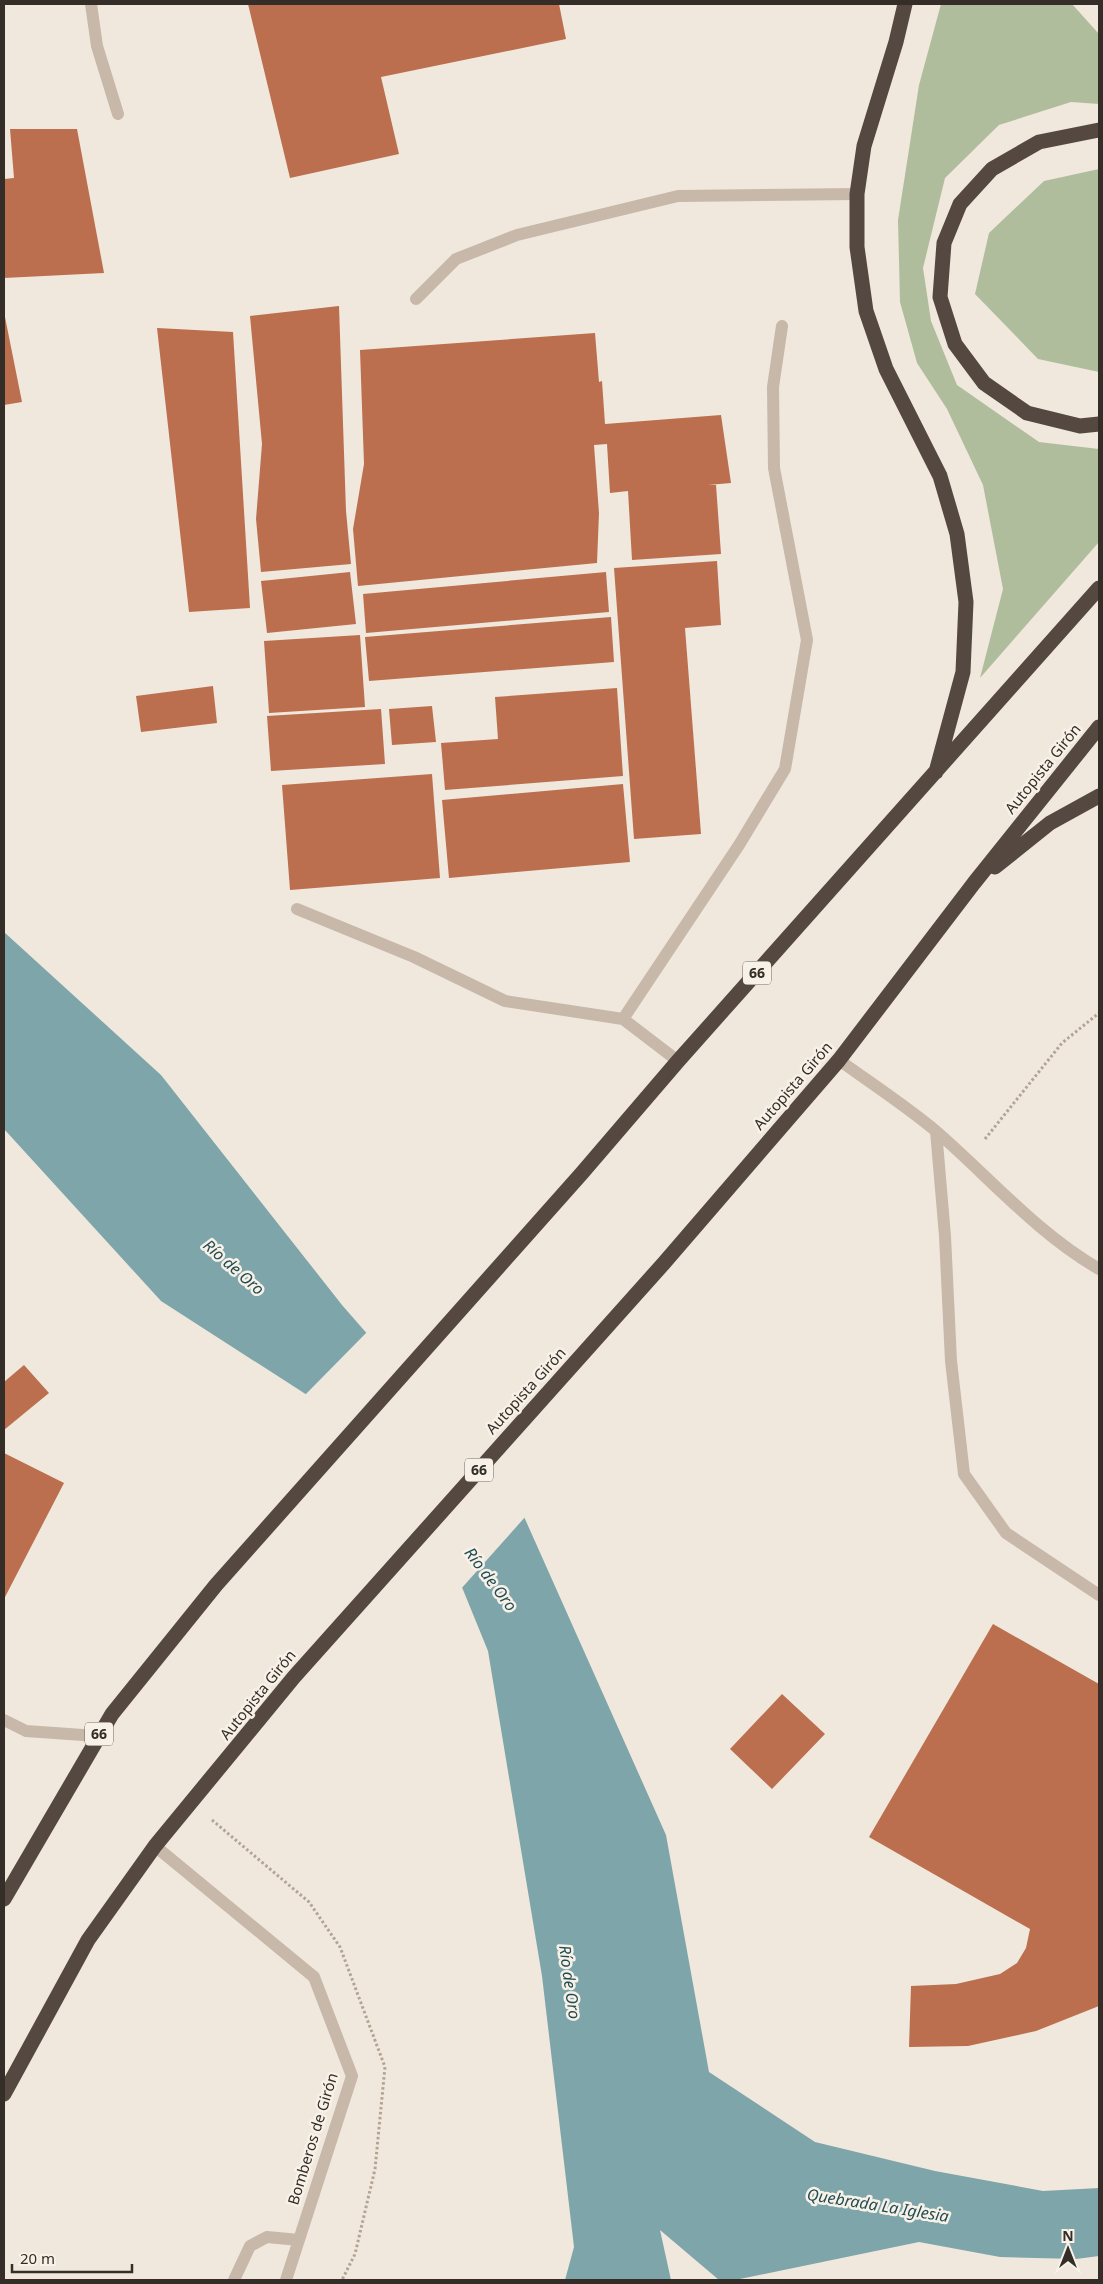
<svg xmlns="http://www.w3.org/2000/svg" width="1103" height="2284" font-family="'Noto Sans',sans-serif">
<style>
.green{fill:#b0bd9d}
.water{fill:#7da5aa}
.pier{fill:#f0e8dc}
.building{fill:#bb6f4e}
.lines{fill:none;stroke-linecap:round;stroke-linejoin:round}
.path{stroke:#b2a393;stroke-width:3;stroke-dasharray:2.5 2.5;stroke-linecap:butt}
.lane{stroke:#c7b8a9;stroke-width:12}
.street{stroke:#c7b8a9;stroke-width:12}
.highway{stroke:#544840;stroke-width:15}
.labels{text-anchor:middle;stroke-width:5;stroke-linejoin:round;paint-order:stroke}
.shield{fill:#f8f1e8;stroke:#6f6862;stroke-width:1}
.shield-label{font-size:14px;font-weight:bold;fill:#342d28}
.street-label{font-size:15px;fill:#342d28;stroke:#f8f1e8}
.water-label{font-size:16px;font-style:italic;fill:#214c52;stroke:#f8f1e8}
</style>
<rect width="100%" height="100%" fill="#f0e8dc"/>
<path class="green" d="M941,4H1072L1099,34V104L1071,102L999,125L945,178L923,268L931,321L957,385L1039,442L1099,449V542L980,678L1003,589L983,485L947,409L917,363L900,302L898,220L919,85Z
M1099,169V372L1038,359L975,294L989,233L1044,181Z"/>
<path class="water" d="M4,932L161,1075L342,1305L521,1510L666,1835L709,2072L815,2142L935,2171L1043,2191L1099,2188V2256L1076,2259L1000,2257L919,2242L735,2280H719L660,2230L671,2280H565L574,2247L542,1976L488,1651L446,1548L335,1413L161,1301L4,1129Z"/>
<path class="pier" d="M368,1331L522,1508L526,1516L460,1590L443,1549L333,1415L304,1396Z"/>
<path class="building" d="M248,4H559L566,39L381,77L399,154L290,178Z
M10,129H77L104,273L4,278V179L14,178Z
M339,306L346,511L351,564L261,572L256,519L262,444L250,316Z
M4,312L22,402L4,405Z
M157,328L233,332L250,608L189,612Z
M595,333L599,382L602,381L605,424L721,415L731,483L708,485H716L721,554L632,560L628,491L610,493L607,444L594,445L599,513L597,563L358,586L353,529L364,464L360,350Z
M717,561L721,625L685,628L701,834L634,839L614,568Z
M350,572L356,624L267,633L261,581Z
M606,572L609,612L366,633L363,594Z
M611,617L614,662L369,681L365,637Z
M360,635L365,707L269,713L264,641Z
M213,686L217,723L141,732L136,696Z
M617,688L623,776L445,790L441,743L498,739L495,697Z
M432,706L436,742L392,745L389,709Z
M381,709L385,764L271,771L267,716Z
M432,774L440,878L290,890L282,785Z
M623,784L630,862L449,878L442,800Z
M24,1365L49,1393L4,1430V1382Z
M4,1453L64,1483L4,1599Z
M993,1624L1099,1684V2006L1036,2031L968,2046L909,2047L911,1986L956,1984L1000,1974L1017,1963L1026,1948L1030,1929L869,1837Z
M782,1694L825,1734L772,1789L730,1749Z"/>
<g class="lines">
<path class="path" d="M985,1139L1062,1043L1099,1013
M212,1820L309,1902L340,1947L385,2067L375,2169L355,2254L342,2280"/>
<path class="lane" d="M91,4L97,46L118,114
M416,299L456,259L517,235L678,196L857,194
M297,909L414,957L505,1001L623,1019
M839,1060C872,1084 906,1106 937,1132C990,1178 1037,1233 1099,1269
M678,1061L623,1019L739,845L785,769L807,640L774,468L773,387L782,326
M936,1131L945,1236L951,1361L964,1474L1006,1533L1099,1595
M155,1846L314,1977L352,2076L286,2280
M234,2280L250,2246L267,2237L299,2240"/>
<path class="street" d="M4,1720L26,1731L97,1736"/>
<path class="highway" d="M905,4L896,42L864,146L857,194V247L866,311L886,369L940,476L957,534L966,602L963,672L936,772
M1099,130L1039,142L992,169L960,204L944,243L940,297L955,344L984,383L1027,413L1080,426L1099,424
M995,867L1050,823L1099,796
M4,1899L112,1714L216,1585L582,1173L678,1061L1099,588
M4,2094L88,1940L155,1846L294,1677L664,1263L839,1060L974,883L1099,727"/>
</g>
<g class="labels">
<g class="shield">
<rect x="743" y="961.5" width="28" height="23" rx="4"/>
<rect x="465" y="1458.5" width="28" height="23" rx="4"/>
<rect x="85" y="1722.5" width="28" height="23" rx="4"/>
</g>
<g class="shield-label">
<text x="757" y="978">66</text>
<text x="479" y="1475">66</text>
<text x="99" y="1739">66</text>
</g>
<g class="street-label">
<text transform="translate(1043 769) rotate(-51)" y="5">Autopista Girón</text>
<text transform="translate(793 1086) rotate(-49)" y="5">Autopista Girón</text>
<text transform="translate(526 1391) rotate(-48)" y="5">Autopista Girón</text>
<text transform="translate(258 1695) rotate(-51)" y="5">Autopista Girón</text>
<text transform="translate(313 2139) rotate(-73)" y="5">Bomberos de Girón</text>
</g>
<g class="water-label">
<text transform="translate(234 1267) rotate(41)" y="6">Río de Oro</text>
<text transform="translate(491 1579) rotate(53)" y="6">Río de Oro</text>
<text transform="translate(570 1982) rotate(82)" y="6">Río de Oro</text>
<text transform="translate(878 2205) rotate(9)" y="6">Quebrada La Iglesia</text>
</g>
</g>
<rect width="1103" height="2284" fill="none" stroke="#342d28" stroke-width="10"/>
<g transform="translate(1068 2249)" stroke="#f8f1e8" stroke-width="4" paint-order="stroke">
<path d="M0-4L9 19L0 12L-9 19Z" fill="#342d28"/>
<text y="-8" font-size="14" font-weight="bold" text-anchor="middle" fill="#342d28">N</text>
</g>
<path d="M12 2264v8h120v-8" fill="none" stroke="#342d28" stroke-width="2.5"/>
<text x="20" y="2264" font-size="15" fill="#342d28" stroke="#f8f1e8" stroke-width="4" paint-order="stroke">20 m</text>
</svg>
